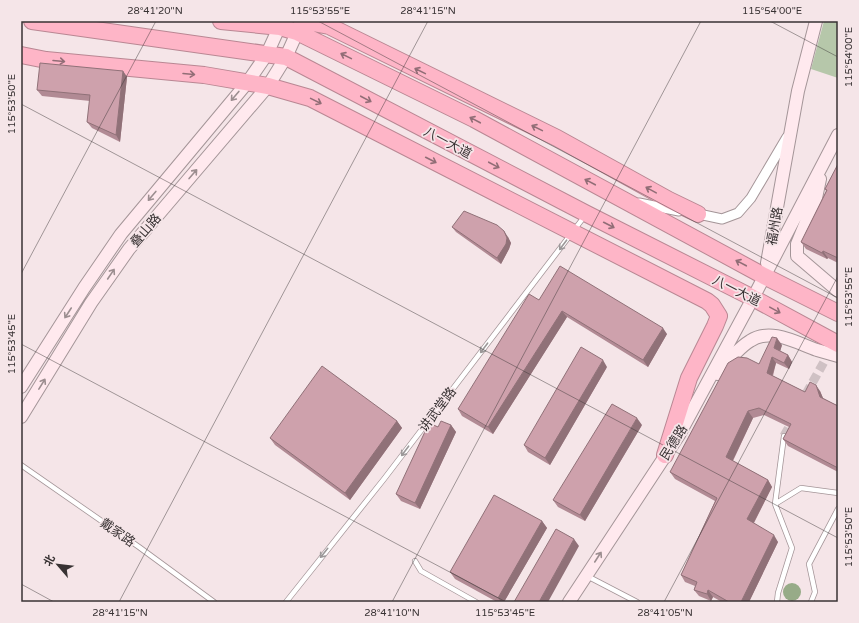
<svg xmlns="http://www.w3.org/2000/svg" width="859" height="623" font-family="'Varela Round','Noto Sans SC',sans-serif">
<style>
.green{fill:#b6c7aa}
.water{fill:#97ab88}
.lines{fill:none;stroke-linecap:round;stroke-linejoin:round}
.street-tunnel{stroke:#cfc1c4;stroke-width:9;stroke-dasharray:9 4.5;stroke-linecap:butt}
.lane-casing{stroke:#a49598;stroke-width:6}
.street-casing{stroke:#a49598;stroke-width:11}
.secondary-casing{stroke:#a49598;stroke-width:14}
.highway-casing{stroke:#b98793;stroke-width:18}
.lane{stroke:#fff;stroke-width:4.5}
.street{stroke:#fff;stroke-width:9}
.secondary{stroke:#ffe9ee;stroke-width:12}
.highway{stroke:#feb5c7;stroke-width:16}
.wall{fill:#b18a94}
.shaded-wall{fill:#907178}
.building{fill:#cea1ac;stroke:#907178}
.oneway{stroke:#916d76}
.oneway2{stroke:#9c8e90}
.oneway3{stroke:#9c9899}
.ticks{fill:none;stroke:#383233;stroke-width:1;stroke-opacity:0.45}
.labels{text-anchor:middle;stroke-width:3.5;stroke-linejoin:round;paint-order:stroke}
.street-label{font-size:13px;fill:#383233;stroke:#f5e5e8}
.neatline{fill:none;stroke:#383233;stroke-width:1.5}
.ticks-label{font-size:10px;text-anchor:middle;fill:#383233}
</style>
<rect width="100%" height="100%" fill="#f5e5e8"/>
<path class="green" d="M824,21H838V78L811,69Z"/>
<path class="water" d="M783 592a9 9 0 1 1 18 0a9 9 0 1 1-18 0Z"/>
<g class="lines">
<path class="street-tunnel" d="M806,394L829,353
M784,436L794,418"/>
<defs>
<path id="lane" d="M21,465L139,547L214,602
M775,504L801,488L838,493
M415,561L421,571L476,602
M587,576L637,602
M286,602L384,479L584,217
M777,602L778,593L792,548L775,504L784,436
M811,602L815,592L809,564L838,509"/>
<path id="street" d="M639,203L679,211
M694,213L722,219L738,213L751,198L787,137"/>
<path id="secondary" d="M820,179L816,198L797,244V256L838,291
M767,263L798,91L816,21
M718,374C727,363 737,349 750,341C770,327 797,343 817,350C824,352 831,354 838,356
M21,387L84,288L121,234L247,83L267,54L282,21
M21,417L91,303L129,249L268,86L286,57L300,26
M569,602L679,435L753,298L838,135"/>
<path id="highway" d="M32,21L286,57L587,214L753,298L838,344
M221,21L280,27L297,32L474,119L764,276L838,313
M302,21L329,26L557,138L669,200L698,214
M21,55L46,60L204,75L268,86L310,98L707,301L712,305L719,316L715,326L689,378L665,455"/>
</defs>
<use href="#lane" class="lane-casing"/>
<use href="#street" class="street-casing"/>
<use href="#secondary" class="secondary-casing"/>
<use href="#highway" class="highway-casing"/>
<use href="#lane" class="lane"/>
<use href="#street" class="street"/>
<use href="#secondary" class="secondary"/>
<use href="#highway" class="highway"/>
</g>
<path class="wall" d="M123,71L127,77L120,142L92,128L87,122L90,101L42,96L37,90Z
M838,164V263L828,258L827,259L806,249L801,242L826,191L825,189Z
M452,227L508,237L511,243L509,249L501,264L456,232Z
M539,300L667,334L648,367L567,317L493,434L462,416L458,409Z
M782,345L780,351L788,355L792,362L789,369L776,363L773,376L805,392L820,391L823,398L838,406V472L788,446L783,439L789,427L764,415L753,418L733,461L768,480L772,487L754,523L778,542L749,602H722L713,597L711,601L699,596L694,590L695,586L685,582L681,575L715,501L675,479L670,472L759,364Z
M607,367L550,465L528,452L524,445Z
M397,421L402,428L350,500L275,445L270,438Z
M451,425L456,432L420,509L401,501L396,494L438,427Z
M642,425L585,521L558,507L553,500Z
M542,521L547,528L504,602H497L455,579L450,572Z"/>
<path class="shaded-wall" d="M123,71L127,77L120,142L116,135Z
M504,231L508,237L511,243L509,249L501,264L497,258Z
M823,251L828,258L827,259L822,253Z
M562,311L567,317L493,434L488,427Z
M663,328L667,334L648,367L643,360Z
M777,338L782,345L779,355L774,348Z
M788,355L792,362L789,369L784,363Z
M772,357L776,363L771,380L767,373Z
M603,360L607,367L550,465L545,458Z
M816,385L820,391L825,403L820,397Z
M748,411L753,418L731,464L726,457Z
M637,418L642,425L585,521L580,515Z
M397,421L402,428L350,500L345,493Z
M451,425L456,432L420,509L415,503Z
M768,480L772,487L752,526L747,519Z
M542,521L547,528L504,602H501L498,598Z
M774,535L778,542L749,602H741Z
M574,539L579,546L548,602H539Z
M708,590L713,597L711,601L707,594Z"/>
<path class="building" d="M40,63L123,71L116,135L87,122L90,95L37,90Z
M838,164V258L823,251L822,253L801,242L827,190L825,189Z
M464,211L497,225L504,231L507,238L506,244L497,258L452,227Z
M560,266L663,328L643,360L562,311L488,427L458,409L529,294L539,300Z
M772,337L777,338L774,348L788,355L784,363L772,357L767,373L805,392L810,382L816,385L820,397L838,406V468L783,439L791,424L759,408L748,411L726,457L768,480L747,519L774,535L741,602H729L708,590L707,594L694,590L697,582L681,575L717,498L670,472L728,363L738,357L747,358L759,364Z
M581,347L603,360L545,458L524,445Z
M322,366L397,421L345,493L270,438Z
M612,404L637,418L580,515L553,500Z
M441,421L451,425L415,503L396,494L429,423L438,427Z
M494,495L542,521L498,598L450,572Z
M556,529L574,539L539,602H514Z"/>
<defs><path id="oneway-shaft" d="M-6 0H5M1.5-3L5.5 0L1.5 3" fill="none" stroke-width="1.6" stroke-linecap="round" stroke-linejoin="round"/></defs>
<g class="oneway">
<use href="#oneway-shaft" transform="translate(346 56) rotate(-154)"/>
<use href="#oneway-shaft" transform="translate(59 61) rotate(5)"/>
<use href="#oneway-shaft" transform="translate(420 71) rotate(-154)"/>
<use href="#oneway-shaft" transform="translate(189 74) rotate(5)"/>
<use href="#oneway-shaft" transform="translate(366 99) rotate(28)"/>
<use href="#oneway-shaft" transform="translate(316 101) rotate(26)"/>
<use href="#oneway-shaft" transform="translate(475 120) rotate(-152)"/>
<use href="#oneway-shaft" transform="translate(537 128) rotate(-154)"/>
<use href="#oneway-shaft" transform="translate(431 160) rotate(27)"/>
<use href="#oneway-shaft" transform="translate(494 165) rotate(28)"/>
<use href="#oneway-shaft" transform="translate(590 182) rotate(-152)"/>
<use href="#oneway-shaft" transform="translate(651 190) rotate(-151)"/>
<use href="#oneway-shaft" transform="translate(609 225) rotate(27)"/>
<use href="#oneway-shaft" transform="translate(741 263) rotate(-152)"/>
<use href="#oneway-shaft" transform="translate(775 310) rotate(29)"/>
</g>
<g class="oneway2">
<use href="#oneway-shaft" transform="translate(235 96) rotate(130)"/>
<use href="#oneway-shaft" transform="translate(193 174) rotate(-49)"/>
<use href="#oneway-shaft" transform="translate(152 196) rotate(130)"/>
<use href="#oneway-shaft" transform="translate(111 274) rotate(-56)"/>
<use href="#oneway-shaft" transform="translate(68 313) rotate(123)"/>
<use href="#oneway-shaft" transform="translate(42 384) rotate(-58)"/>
<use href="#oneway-shaft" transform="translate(598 557) rotate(-57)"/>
</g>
<g class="oneway3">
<use href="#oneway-shaft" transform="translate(563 245) rotate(127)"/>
<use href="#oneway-shaft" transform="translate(484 348) rotate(127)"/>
<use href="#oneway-shaft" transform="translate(405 451) rotate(127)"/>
<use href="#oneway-shaft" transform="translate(324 553) rotate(129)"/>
</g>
<path class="ticks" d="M318,21L838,298M770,21L838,57M21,104L838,538M21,274L156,21M21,344L506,602M21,584L54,602M119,602L428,21M392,602L701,21M664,602L838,276"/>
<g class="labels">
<g class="street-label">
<text transform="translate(448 142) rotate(28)" y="5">八一大道</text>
<text transform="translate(774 226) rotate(-80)" y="5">福州路</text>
<text transform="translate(145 230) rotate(-49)" y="5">叠山路</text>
<text transform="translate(737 290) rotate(27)" y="5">八一大道</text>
<text transform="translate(437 409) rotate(-53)" y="5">讲武堂路</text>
<text transform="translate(673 442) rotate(-58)" y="5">民德路</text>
<text transform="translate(118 532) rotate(35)" y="5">戴家路</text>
</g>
</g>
<rect width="859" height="623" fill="none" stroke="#f5e5e8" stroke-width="44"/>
<g transform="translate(58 565) rotate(298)" stroke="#f5e5e8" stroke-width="3" paint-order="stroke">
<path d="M0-3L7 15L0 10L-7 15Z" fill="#383233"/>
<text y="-6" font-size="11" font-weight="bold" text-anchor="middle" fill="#383233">北</text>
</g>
<rect x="22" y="22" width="815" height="579" class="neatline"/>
<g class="ticks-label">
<text x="155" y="14">28°41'20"N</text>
<text x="320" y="14">115°53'55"E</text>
<text x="428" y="14">28°41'15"N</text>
<text x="772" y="14">115°54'00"E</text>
<text transform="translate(848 57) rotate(-90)" y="4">115°54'00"E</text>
<text transform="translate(11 104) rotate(-90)" y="4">115°53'50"E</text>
<text transform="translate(848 297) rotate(-90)" y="4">115°53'55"E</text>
<text transform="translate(11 344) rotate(-90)" y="4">115°53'45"E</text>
<text transform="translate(848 537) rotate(-90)" y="4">115°53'50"E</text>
<text x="120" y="616">28°41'15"N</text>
<text x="392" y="616">28°41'10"N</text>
<text x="505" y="616">115°53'45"E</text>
<text x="665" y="616">28°41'05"N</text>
</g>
</svg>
